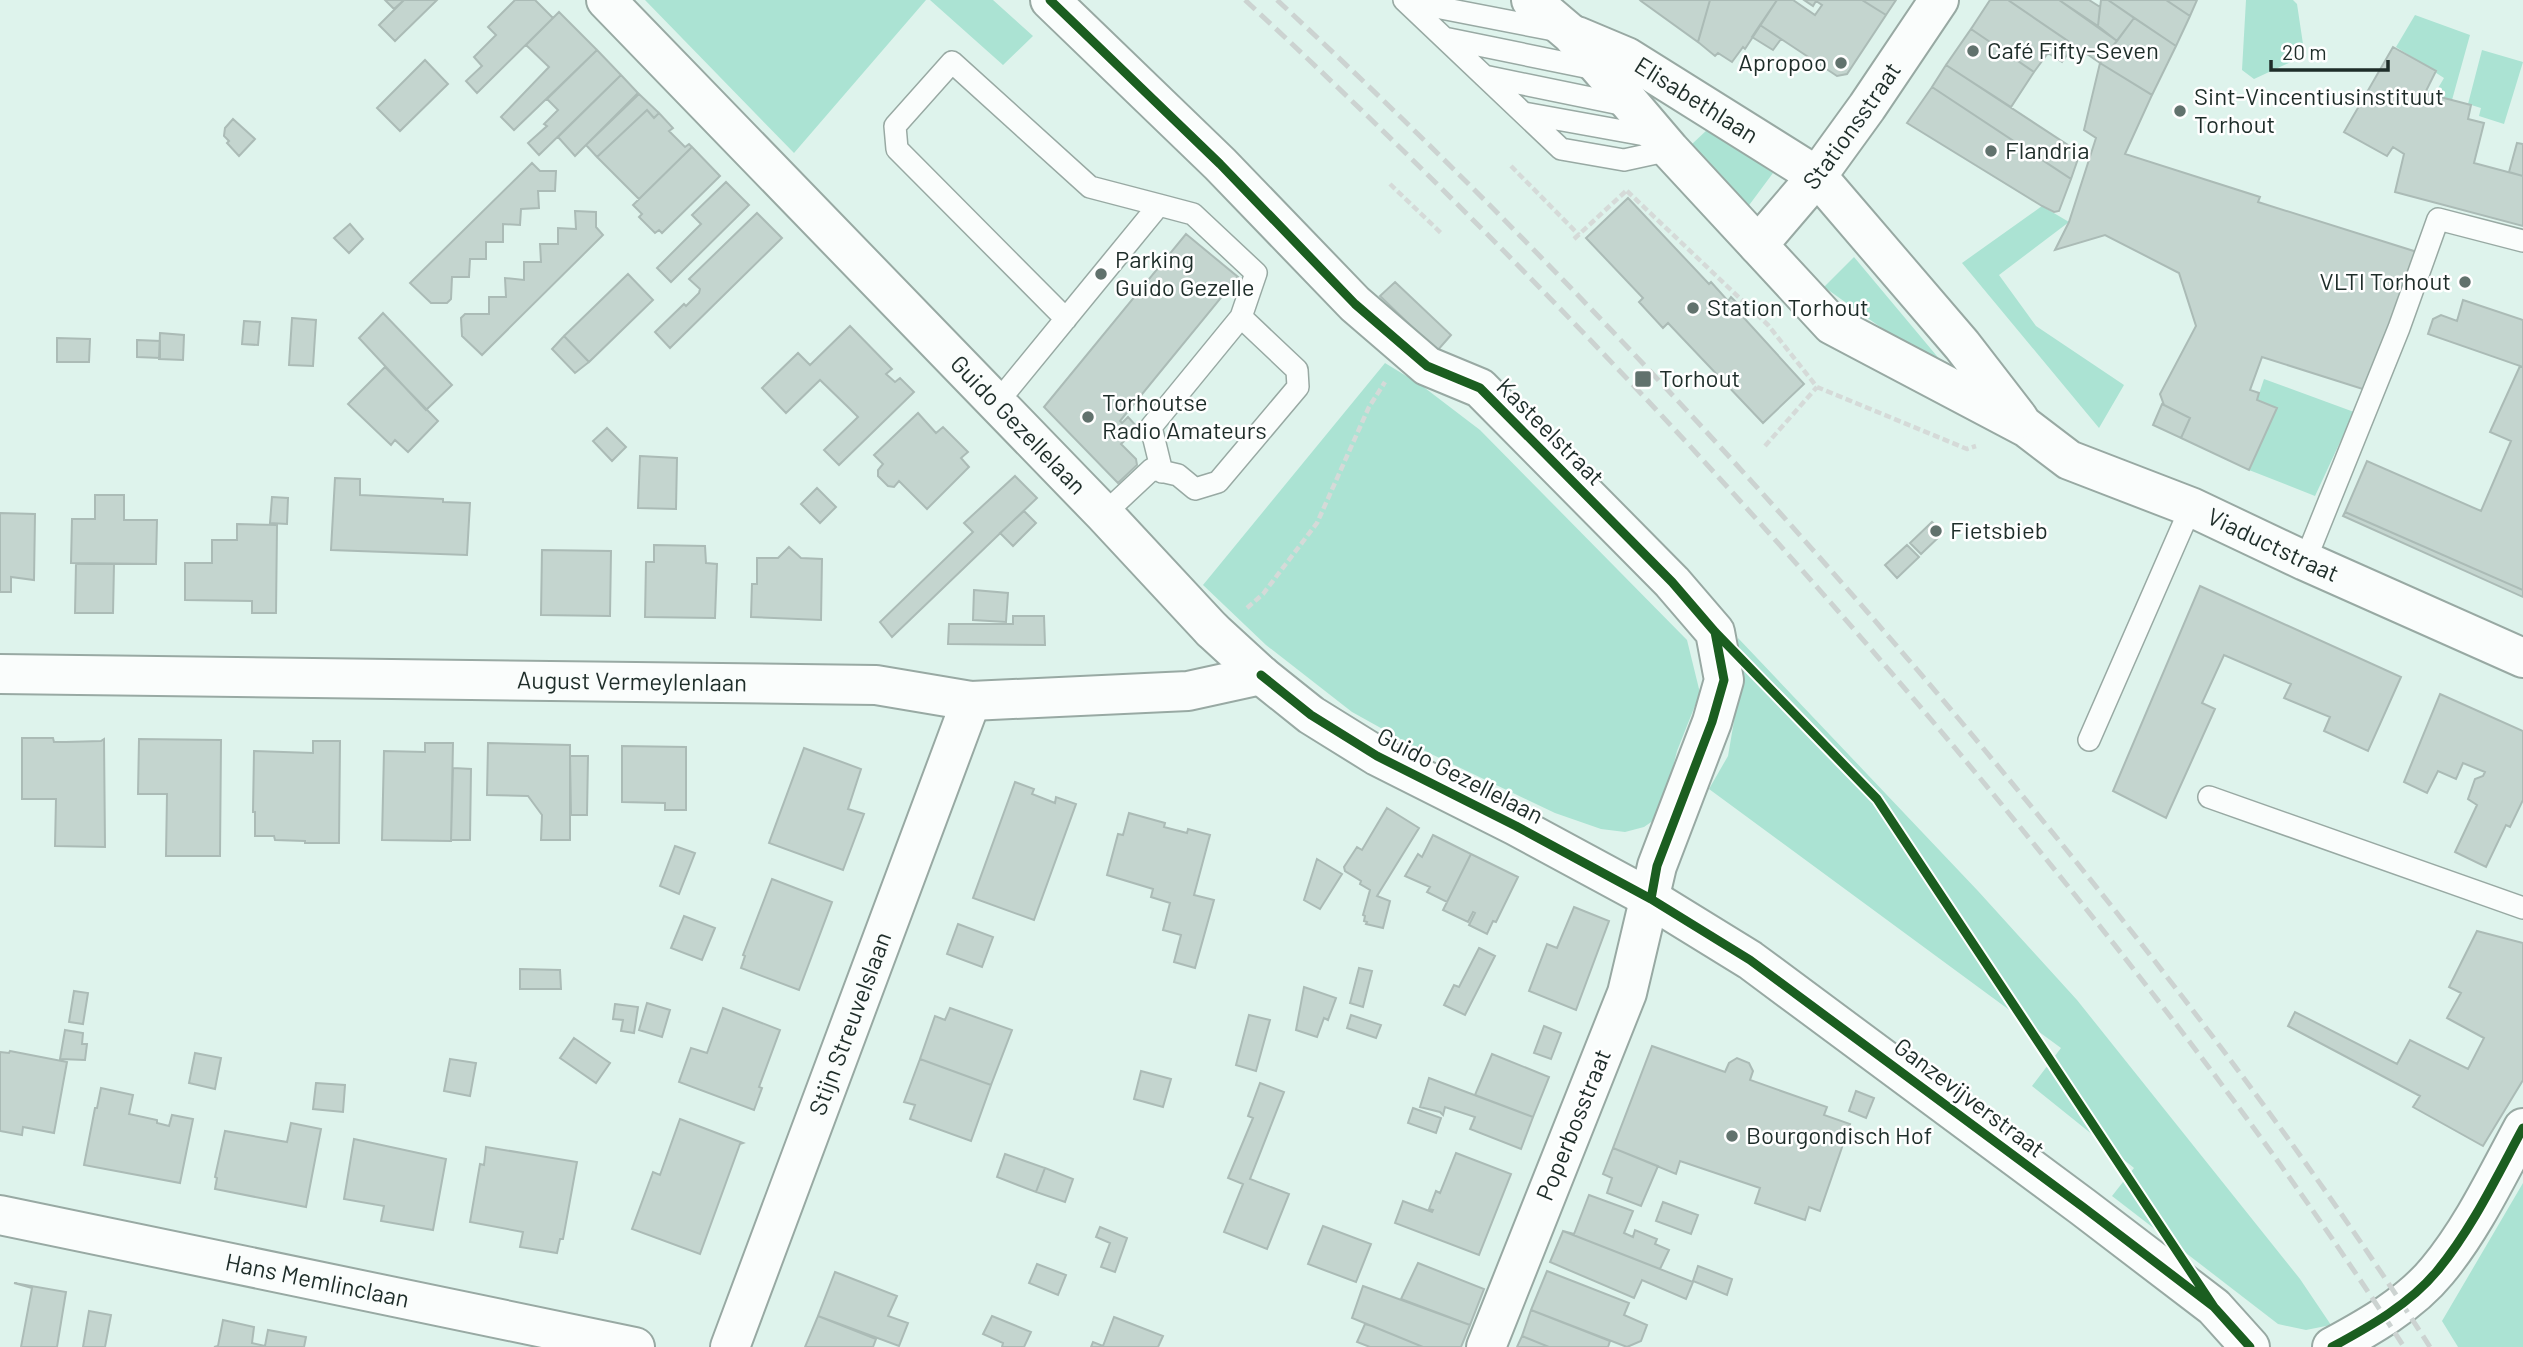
<svg xmlns="http://www.w3.org/2000/svg" width="2523" height="1347" font-family="Barlow,sans-serif">
<style>
.green{fill:#abe3d3}
.building{fill:#c4d5cf;stroke:#abbbb6;stroke-width:2}
.lines{fill:none;stroke-linecap:round;stroke-linejoin:round}
.service-casing{stroke:#98a9a3;stroke-width:24}
.minor-casing{stroke:#98a9a3;stroke-width:42}
.tertiary-casing{stroke:#98a9a3;stroke-width:42}
.path{stroke:#d5dad8;stroke-width:4.5;stroke-dasharray:7 3.5;stroke-linecap:butt}
.service{stroke:#fafdfc;stroke-width:21}
.minor{stroke:#fafdfc;stroke-width:38}
.tertiary{stroke:#fafdfc;stroke-width:38}
.rail{stroke:#ccd3d1;stroke-width:5;stroke-dasharray:14 7;stroke-linecap:butt}
.cycleway-casing{stroke:#fff;stroke-width:13}
.cycleway{stroke:#1b5e20;stroke-width:9}
.poi-dot{fill:#61726d;stroke:#fff;stroke-width:2.5}
.labels{text-anchor:middle;stroke-width:5;stroke-linejoin:round;paint-order:stroke}
.poi-label{font-size:24px;fill:#1e2d29;stroke:#fff;text-anchor:start}
.street-label{font-size:24px;fill:#1e2d29;stroke:#fff}
</style>
<rect width="100%" height="100%" fill="#def3ec"/>
<path class="green" d="M645,0H926L794,153Z
M930,0H993L1033,36L1003,65Z
M2246,0H2293L2297,4L2303,44L2293,61L2254,79L2242,70Z
M2415,15L2470,35L2452,100L2434,95L2444,78L2396,47Z
M2482,50L2523,62L2504,124L2479,116L2481,108L2468,104Z
M1708,129L1773,173L1747,208L1691,145Z
M2042,206L2069,222L1999,275L2036,326L2124,385L2099,428L1962,263Z
M1854,257L1941,361L1935,366L1824,287Z
M1385,363L1421,385L1480,430L1687,640L1700,693L1677,751L1666,795L1657,818L1644,827L1625,832L1601,829L1555,813L1406,742L1352,712L1266,645L1203,585Z
M2264,379L2354,412L2315,496L2249,470L2277,408L2257,400Z
M1738,638L1978,891L2077,1000L2300,1279L2331,1325L2306,1330L2278,1324L2112,1196L2134,1168L2032,1086L2061,1048L1709,789L1728,756L1740,686Z
M2523,1183V1347H2458L2442,1321Z"/>
<path class="building" d="M385,0H404L394,9Z
M404,0H437L395,41L379,25Z
M515,0H535L553,18L477,93L466,81L482,66L474,57L496,35L488,27Z
M1640,0H1710L1698,42L1641,1Z
M1710,0H1777L1745,49L1743,47L1732,62L1718,53L1715,56L1698,42Z
M1777,0H1793L1815,15L1822,5L1816,1L1813,6L1804,0H1862L1886,15L1847,74L1837,76L1760,25Z
M1862,0H1896L1886,15Z
M1990,0H2008L2074,45L2062,62L2048,53L2034,72L1971,29Z
M2008,0H2059L2117,41L2100,63Z
M2059,0H2089L2100,7L2098,26Z
M2101,0H2108L2134,18L2117,41L2098,26Z
M2108,0H2166L2190,16L2176,46Z
M2166,0H2197L2190,16Z
M559,12L597,50L514,130L501,117L549,67L526,45Z
M2134,18L2176,46L2152,95L2100,63Z
M1760,25L1781,39L1773,50L1752,37Z
M1971,29L2034,72L2011,107L1946,65Z
M2393,47L2436,71L2425,93L2471,105L2468,119L2484,123L2474,163L2523,176V226L2395,192L2404,154L2393,147L2387,156L2344,132Z
M597,50L621,75L539,155L528,143L547,126L544,124L558,110L547,99Z
M425,60L448,84L400,131L377,108Z
M2100,63L2152,95L2125,154L2260,197L2258,202L2417,252L2369,391L2262,357L2250,390L2259,393L2257,400L2277,408L2249,470L2181,438L2190,418L2164,405L2160,394L2196,326L2179,273L2105,235L2055,250L2069,222L2096,138L2084,130Z
M1946,65L2080,153L2071,179L1932,87Z
M621,75L638,93L575,156L558,137Z
M1932,87L2071,179L2059,211L2054,212L2042,206L1907,123Z
M639,94L659,113L654,118L647,110L597,157L586,145Z
M647,110L654,118L659,113L673,128L669,131L685,147L689,144L692,147L639,199L597,157Z
M233,119L255,139L239,156L227,143L229,141L224,136L225,128Z
M2517,143L2523,144V176L2509,172Z
M692,147L720,176L662,233L659,230L655,233L639,217L642,214L633,205Z
M532,163L540,171H556L555,191H538L539,208L521,209L520,225L503,224V242H486V259H470L469,277H452L451,299L447,303H431L410,283Z
M726,182L749,205L671,282L657,268L701,224L692,215Z
M1628,198L1709,284L1711,282L1728,301L1731,297L1748,314L1744,318L1804,384L1763,423L1668,323L1663,328L1639,302L1643,298L1586,238Z
M575,211L596,212V227L603,235L482,355L462,336L461,318L465,314H489V297H506L505,278L524,280V262H541L540,244H558V228L576,229Z
M757,213L782,238L670,348L655,332L684,304L686,306L699,293L700,289L689,279Z
M350,224L363,239L349,253L334,238Z
M1186,234L1238,277L1120,421L1122,423L1128,417L1138,428L1121,444L1136,459L1137,465L1118,483L1044,407Z
M628,274L653,300L589,362L564,336Z
M1395,282L1451,335L1437,351L1380,296Z
M2463,300L2523,320V367L2428,334L2433,319L2441,315L2457,321Z
M383,313L452,385L426,410L359,338Z
M292,318L316,320L313,366L289,365Z
M244,321L260,322L258,345L242,344Z
M850,326L892,369L886,374L895,382L900,378L914,392L839,465L824,450L858,417L850,409L820,380L786,413L762,388L798,353L810,365Z
M160,333L184,335L183,360L159,359Z
M564,336L589,362L575,373L552,349Z
M57,338L90,339L89,362H57Z
M137,340L160,341V358L137,357Z
M2520,366L2523,367V590L2345,512L2367,461L2481,511L2511,441L2490,432Z
M385,367L438,421L408,452L395,440L391,445L348,404Z
M2162,404L2190,418L2181,438L2153,425Z
M918,413L936,433L943,427L968,452L961,458L969,467L927,509L899,481L894,487L888,486L878,476V470L883,464L874,455Z
M607,428L626,447L612,461L593,441Z
M640,456L677,458L676,509L638,508Z
M1015,476L1037,498L892,637L880,622L973,532L964,523Z
M335,478L360,479V495L443,499V502L470,503L467,555L331,550Z
M817,488L836,507L820,523L801,504Z
M95,495H124V520H157L156,564L71,563L72,519H95Z
M272,497L288,498L287,524L270,523Z
M1024,511L1036,523L1013,546L1000,533Z
M2345,512L2523,590V597L2343,516Z
M0,513L35,514L34,580L11,577V592H0Z
M1932,522L1943,533L1921,554L1910,543Z
M237,524L277,525L276,613H252V601L185,600V563H212V540H237Z
M654,545L705,546L706,563L717,564L715,618L645,617L646,562H654Z
M1907,545L1919,557L1897,578L1885,565Z
M789,547L801,558L822,559L821,620L751,617L752,584H757V558H778Z
M542,550L611,551L610,616L541,615Z
M76,564H114L113,613H75Z
M2200,586L2401,677L2368,751L2324,731L2330,717L2284,698L2291,684L2224,655L2202,703L2215,709L2166,818L2113,791Z
M974,590L1008,593L1006,622L973,620Z
M1013,616H1044L1045,645L948,644L949,624H1013Z
M2440,694L2523,731V800L2510,827L2506,825L2486,867L2455,852L2477,805L2468,799L2475,779L2483,776L2485,772L2463,763L2456,779L2438,771L2427,793L2404,782Z
M22,738H53L54,742H66L101,741L104,739L105,847L55,846L56,799H22Z
M139,739L221,740L220,856H166L167,794H138Z
M313,741H340L339,843H305V841L275,840L274,836H255V812H253L254,751L313,753Z
M425,743H453L451,841L382,840L384,751L425,752Z
M488,743L570,745V840H541L542,815L528,796L487,795Z
M622,746L686,747V810H665V803L622,802Z
M804,748L861,769L848,809L864,814L843,870L769,843Z
M570,756H588L587,815H571Z
M453,768L471,769L470,840H451Z
M1015,782L1034,789L1032,794L1055,803L1056,797L1076,804L1034,920L973,898Z
M1387,808L1419,828L1377,896L1390,901L1383,928L1366,924L1367,922L1364,921L1365,916L1363,915L1370,890L1360,884L1361,881L1345,871L1344,867L1357,847L1362,850Z
M1129,813L1165,823L1164,827L1187,833L1188,829L1210,835L1194,895L1214,900L1195,968L1174,962L1181,935L1163,930L1170,903L1151,897L1153,889L1107,875L1118,834L1123,835Z
M1433,835L1471,854L1447,902L1427,892L1430,887L1405,876L1418,854L1422,857Z
M675,846L695,853L679,894L660,886Z
M1471,854L1518,877L1496,922L1493,921L1487,934L1469,925L1475,913L1473,912L1468,922L1443,910Z
M1317,859L1342,874L1320,909L1304,900Z
M772,879L832,902L799,990L741,968L745,956L743,955Z
M1574,907L1609,921L1576,1010L1529,991L1547,944L1557,948Z
M684,916L715,928L702,960L671,948Z
M958,924L993,937L982,967L947,954Z
M2477,931L2523,943V1080L2483,1146L2413,1107L2420,1096L2288,1026L2295,1012L2397,1064L2410,1040L2468,1069L2484,1038L2447,1018L2461,993L2449,987Z
M1479,948L1495,956L1465,1015L1444,1005L1454,985L1459,987Z
M1359,968L1372,971L1363,1007L1350,1003Z
M520,969L560,970L561,989H520Z
M1304,987L1336,998L1328,1020L1324,1018L1317,1037L1296,1030Z
M74,991L88,993L83,1024L69,1022Z
M647,1003L670,1010L662,1037L639,1030Z
M615,1004L638,1007L634,1033L621,1031L623,1020L613,1019Z
M723,1008L780,1030L759,1087L762,1088L754,1110L679,1082L691,1048L707,1053Z
M950,1008L1012,1030L991,1085L920,1059L935,1016L945,1020Z
M1249,1015L1270,1020L1256,1071L1236,1065Z
M1351,1015L1381,1025L1376,1038L1347,1028Z
M1544,1026L1561,1033L1551,1059L1534,1053Z
M65,1030L83,1033L82,1044H87L85,1060L60,1059Z
M574,1038L610,1063L596,1083L560,1058Z
M1652,1046L1725,1072L1729,1063L1737,1058L1749,1063L1753,1071L1750,1080L1827,1107L1824,1115L1850,1124L1820,1211L1809,1207L1805,1220L1755,1203L1760,1188L1680,1161L1676,1174L1613,1148Z
M10,1051L67,1062L54,1133L23,1127L22,1135L0,1131V1052L9,1053Z
M195,1053L221,1058L215,1089L189,1083Z
M1492,1054L1549,1077L1533,1117L1475,1095Z
M450,1059L476,1063L470,1096L444,1091Z
M920,1059L991,1085L971,1141L910,1119L915,1105L904,1102Z
M1141,1071L1171,1079L1163,1107L1134,1099Z
M1429,1078L1533,1117L1521,1149L1470,1129L1475,1117L1445,1107L1443,1115L1440,1112L1420,1107Z
M316,1083L345,1085L343,1112L313,1109Z
M1260,1083L1284,1092L1250,1179L1289,1194L1267,1249L1224,1232L1243,1184L1228,1178L1253,1118L1248,1116Z
M101,1088L133,1095L129,1114L157,1120V1123L169,1126L172,1115L193,1119L180,1183L84,1165L95,1108H97Z
M1856,1091L1874,1098L1866,1118L1849,1111Z
M1413,1108L1441,1118L1436,1133L1408,1123Z
M680,1119L743,1143L740,1144L700,1254L632,1229L653,1172L660,1175Z
M291,1123L321,1129L306,1207L215,1189L217,1178L215,1177L225,1131L287,1142Z
M354,1139L446,1159L433,1230L381,1221L384,1206L344,1199Z
M486,1147L577,1162L563,1239H560L557,1253L520,1247L523,1232L470,1222L480,1164L484,1165Z
M1613,1148L1658,1166L1641,1206L1607,1193L1612,1178L1603,1174Z
M1456,1153L1511,1174L1479,1255L1395,1223L1403,1201L1432,1212L1433,1210L1429,1209L1436,1191L1440,1193Z
M1005,1154L1045,1168L1036,1192L997,1177Z
M1045,1168L1073,1179L1065,1202L1036,1192Z
M1589,1195L1633,1211L1624,1233L1633,1237L1635,1230L1657,1239L1655,1244L1669,1250L1660,1269L1563,1231L1574,1234Z
M1663,1202L1698,1215L1691,1234L1656,1221Z
M1323,1226L1371,1244L1356,1282L1308,1264Z
M1100,1227L1127,1238L1115,1272L1101,1267L1110,1243L1096,1237Z
M1563,1231L1693,1282L1686,1299L1642,1280L1634,1298L1550,1262Z
M1418,1263L1484,1289L1470,1325L1401,1299Z
M1037,1264L1066,1275L1058,1295L1029,1283Z
M1698,1266L1732,1279L1727,1295L1693,1281Z
M1547,1271L1629,1303L1624,1315L1647,1325L1641,1341L1627,1347L1531,1310Z
M835,1272L897,1296L888,1316L908,1323L899,1346L818,1316Z
M14,1283L66,1292L57,1347H21L32,1288Z
M1363,1286L1470,1325L1461,1347H1423L1352,1318Z
M1531,1310L1610,1341L1608,1347H1549L1522,1336Z
M89,1311L111,1315L105,1347H83Z
M818,1316L876,1339L873,1347H805Z
M992,1316L1031,1332L1024,1347H1002L1003,1343L983,1334Z
M1114,1317L1163,1336L1158,1347H1091L1093,1342L1103,1346Z
M223,1320L254,1327L252,1343L265,1346L268,1330L306,1337L304,1347H214L218,1346Z
M1365,1324L1372,1326L1423,1347H1370L1357,1342Z
M1522,1336L1549,1347H1517Z"/>
<g class="lines">
<defs>
<path id="service" d="M1404,0L1561,149L1624,160L1670,150
M1405,1L1559,31
M1444,38L1600,70
M1484,76L1630,106
M1524,113L1656,137
M1066,319L897,149L895,126L952,62L1090,187L1159,205
M996,404L1159,205L1193,214L1256,273L1241,317L1297,370L1298,387L1218,482L1195,489L1178,475L1152,469L1104,514
M1162,472L1151,427L1241,317
M2305,561L2399,328L2438,219L2523,241
M2089,740L2191,507
M2209,797L2523,908"/>
<g id="minor">
<path d="M1050,0L1220,164L1355,304L1427,366L1480,388L1672,582L1715,632L1724,680L1712,722L1657,866L1627,993L1486,1347"/>
<path id="s1" d="M1531,0L1571,34L1670,150L1832,325L2027,428L2069,460L2191,507L2305,561L2523,658"/>
<path id="s2" d="M1577,36L1627,57L1817,176L1962,345L2019,419"/>
<path id="s3" d="M1758,245L1817,176L1867,107L1939,0"/>
<path d="M1212,630L1261,675"/>
<path id="s4" d="M0,674L876,685L971,701L1188,691L1261,675"/>
<path id="s5" d="M0,1215L635,1347"/>
<path id="s6" d="M730,1347L971,701"/>
<path d="M2332,1347C2369,1327 2410,1304 2437,1271C2472,1229 2497,1176 2523,1128"/>
</g>
<g id="tertiary">
<path id="s7" d="M606,0L1104,514L1212,630"/>
<path d="M1261,675L1311,715L1377,756L1516,826L1651,899L1750,960L2083,1207L2214,1307L2250,1347"/>
</g>
</defs>
<use href="#service" class="service-casing"/>
<use href="#minor" class="minor-casing"/>
<use href="#tertiary" class="tertiary-casing"/>
<path class="path" d="M1511,166L1579,235
M1390,184L1442,234
M1627,191L1768,325L1817,387L1967,449L1976,446
M1574,239L1626,191
M1765,446L1817,387
M1247,608L1263,594L1317,523L1369,407L1385,382"/>
<use href="#service" class="service"/>
<use href="#minor" class="minor"/>
<use href="#tertiary" class="tertiary"/>
<path class="rail" d="M1245,0C1521,256 1778,530 2016,822C2153,990 2287,1164 2404,1347
M1277,0C1518,223 1742,462 1953,712C2122,914 2288,1125 2430,1347"/>
<defs>
<path id="cycleway" d="M1050,0L1220,164L1355,304L1427,366L1480,388L1672,582L1715,632L1877,799L2214,1307
M1261,675L1311,715L1377,756L1516,826L1651,899L1750,960L2083,1207L2214,1307L2250,1347
M1651,899L1657,866L1712,722L1724,680L1715,632
M2332,1347C2369,1327 2410,1304 2437,1271C2472,1229 2497,1176 2523,1128"/>
</defs>
<use href="#cycleway" class="cycleway-casing"/>
<use href="#cycleway" class="cycleway"/>
</g>
<g class="poi-dot">
<circle cx="1973" cy="51" r="7"/>
<circle cx="1841" cy="63" r="7"/>
<circle cx="2180" cy="111" r="7"/>
<circle cx="1991" cy="151" r="7"/>
<circle cx="1101" cy="274" r="7"/>
<circle cx="2465" cy="282" r="7"/>
<circle cx="1693" cy="308" r="7"/>
<rect x="1634" y="370" width="18" height="18" rx="3.5"/>
<circle cx="1088" cy="417" r="7"/>
<circle cx="1936" cy="531" r="7"/>
<circle cx="1732" cy="1136" r="7"/>
</g>
<g class="labels">
<g class="poi-label">
<text x="1987" y="59">Café Fifty-Seven</text>
<text x="1827" y="71" text-anchor="end">Apropoo</text>
<text x="2194" y="105">Sint-Vincentiusinstituut<tspan x="2194" dy="28">Torhout</tspan></text>
<text x="2005" y="159">Flandria</text>
<text x="1115" y="268">Parking<tspan x="1115" dy="28">Guido Gezelle</tspan></text>
<text x="2451" y="290" text-anchor="end">VLTI Torhout</text>
<text x="1707" y="316">Station Torhout</text>
<text x="1659" y="387">Torhout</text>
<text x="1102" y="411">Torhoutse<tspan x="1102" dy="28">Radio Amateurs</tspan></text>
<text x="1950" y="539">Fietsbieb</text>
<text x="1746" y="1144">Bourgondisch Hof</text>
</g>
<g class="street-label">
<text dy="8" stroke="none"><textPath href="#s2" startOffset="136">Elisabethlaan</textPath></text>
<text dy="8" stroke="none"><textPath href="#s3" startOffset="152">Stationsstraat</textPath></text>
<text dy="8" stroke="none"><textPath href="#s7" startOffset="592">Guido Gezellelaan</textPath></text>
<text transform="translate(1550 432) rotate(45)" y="8">Kasteelstraat</text>
<text dy="8" stroke="none"><textPath href="#s1" startOffset="938">Viaductstraat</textPath></text>
<text dy="8" stroke="none"><textPath href="#s4" startOffset="632">August Vermeylenlaan</textPath></text>
<text transform="translate(1460 776) rotate(27)" y="8">Guido Gezellelaan</text>
<text dy="8" stroke="none"><textPath href="#s6" startOffset="345">Stijn Streuvelslaan</textPath></text>
<text transform="translate(1969 1098) rotate(37)" y="8">Ganzevijverstraat</text>
<text transform="translate(1574 1125) rotate(-68)" y="8">Poperbosstraat</text>
<text dy="8" stroke="none"><textPath href="#s5" startOffset="324">Hans Memlinclaan</textPath></text>
</g>
</g>
<path d="M2271 60v10h117v-10" fill="none" stroke="#1e2d29" stroke-width="3.5"/>
<text x="2282" y="60" font-size="21" fill="#1e2d29" stroke="#ffffff" stroke-width="5" paint-order="stroke">20 m</text>
</svg>
